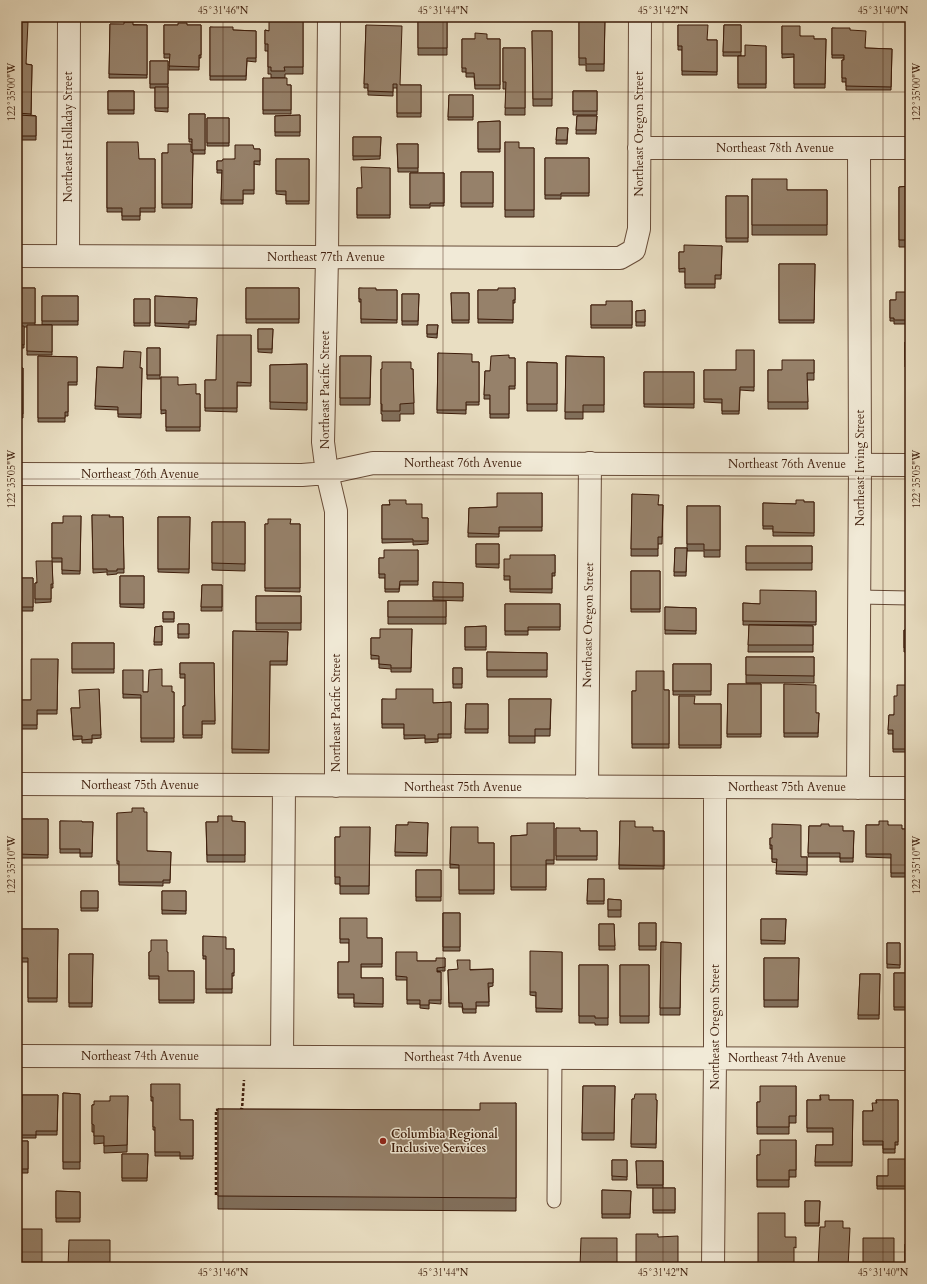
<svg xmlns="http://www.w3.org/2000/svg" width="927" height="1284" font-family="Cardo,serif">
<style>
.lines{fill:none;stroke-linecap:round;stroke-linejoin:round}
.lane-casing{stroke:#684c38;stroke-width:15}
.street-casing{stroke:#684c38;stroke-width:24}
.path{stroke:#3d1c0a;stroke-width:2.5;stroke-dasharray:3 2;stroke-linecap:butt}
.lane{stroke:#f1ead7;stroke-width:13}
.street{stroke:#f1ead7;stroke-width:22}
.wall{fill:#816f5b;stroke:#3d1c0a}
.building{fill:#96816a;stroke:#3d1c0a}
.ticks{fill:none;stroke:#3d1c0a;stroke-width:1;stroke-opacity:0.45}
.poi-dot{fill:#8f2418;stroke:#f1ead7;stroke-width:1.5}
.labels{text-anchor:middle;stroke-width:3;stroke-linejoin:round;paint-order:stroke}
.street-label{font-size:12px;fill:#3d1c0a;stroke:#f1ead7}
.poi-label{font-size:12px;font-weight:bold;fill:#3d1c0a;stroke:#f1ead7;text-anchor:start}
.neatline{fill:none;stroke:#3d1c0a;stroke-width:1.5}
.ticks-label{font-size:10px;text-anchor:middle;fill:#3d1c0a}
</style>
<rect width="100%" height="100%" fill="#e9dec2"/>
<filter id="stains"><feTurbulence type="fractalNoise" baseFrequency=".005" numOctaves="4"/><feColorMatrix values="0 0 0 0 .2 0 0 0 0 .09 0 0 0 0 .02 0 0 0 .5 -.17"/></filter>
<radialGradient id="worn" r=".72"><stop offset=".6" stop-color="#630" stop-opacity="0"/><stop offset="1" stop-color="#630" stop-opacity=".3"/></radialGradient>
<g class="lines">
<defs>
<path id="lane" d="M859,597L910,598
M554,1201L555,1057"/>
<path id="street" d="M329,17L327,257L323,442L327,473L336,511V786
M639,148H910
M17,256L620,258L634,250L639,229L640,17
M68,256L69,17
M17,474L302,475L327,473L373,463L910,465
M17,784L910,788
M587,787L590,463
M858,788L860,465L859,148
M17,1056L910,1059
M282,1057L284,786
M713,1267L715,1058V787"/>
</defs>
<use href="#lane" class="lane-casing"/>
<use href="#street" class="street-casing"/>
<path class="path" d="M240,1109H242L244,1080
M216,1195V1110L221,1109"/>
<use href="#lane" class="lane"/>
<use href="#street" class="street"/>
</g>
<path class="wall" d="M17,17L19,22L26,64L32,65L31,115L36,116V140H17Z
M303,17V74H285V78H271V74H268V51H265V30L269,31Z
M418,17H447V55H418Z
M579,17H605L604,71H586V65H579Z
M110,24L147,25V78H109Z
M164,25H201V58H199V70H169L170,58H164Z
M366,25L400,85H421V117H397V88H393V96L368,95V88H364Z
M678,25L708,40H717V75H682V50H678Z
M724,25H741V56H723Z
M908,25H910V88H907Z
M782,26L800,36L814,39H826L825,88H794V57L782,58Z
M210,27L233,30L256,31V62L247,61L246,80H210Z
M832,28L850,30L866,48L892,49L891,90H846V82H842V60H844V58H832Z
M532,31H552V106H533Z
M462,39H500V89H475L474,77H466V72H462Z
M766,46V88H738V56H745Z
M503,48H525V115H505L506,89H503Z
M150,61H168V112L155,111V88H150Z
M263,78L287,85H291V114H263Z
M108,91H134V114H108Z
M573,91H597V115H573Z
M449,95H473V120H448Z
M189,114H205V154H193L192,208H162V153H192V142H189Z
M300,115V136H275V116Z
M577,116H597L596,134H576Z
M207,118H229V146H207Z
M500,121V152H478V122Z
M557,128H568L567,144H556Z
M353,137H381L380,159L353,160Z
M107,142L139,159H155V212H140V220H122V212H107Z
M505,142L519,148H534V217H505Z
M397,144H418V172H398Z
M254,149H260V165L254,164V194H243V204H221L222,173H217V161H222L235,159Z
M545,158H589V196H561V199H545Z
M276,159H309V204H286V195L276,194Z
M390,168V218H357V188H362Z
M461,172H493V207H461Z
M410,173H444V206H430V208H410Z
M752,179L787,190H827V235H752Z
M17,180H21V212H17Z
M910,186V247H899V187Z
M726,196H748V242H726Z
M722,246L721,279H715V288H685V272H679V252H684Z
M779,264H815L814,323H779Z
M17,282L19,288H35V325H52V355H27V327H24V348H17Z
M246,288H299V323H246Z
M359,288L376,290H397V323H361V302H359Z
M515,288V303H513V323H478V290H498Z
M910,292V324H894V321H890V300H896Z
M451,293H469V323H452Z
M402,294H419L418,325H402Z
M42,296H78V325H42Z
M155,296L197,298L196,325H189V328L155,326Z
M134,299H150V326H134Z
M632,301V328H591V305H606Z
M645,310V326H636V311Z
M427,325H438L437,338L427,337Z
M258,329H273L272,353L258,352Z
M251,335V386H237V412L205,411V380H216Z
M905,342H910V367H905Z
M147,348H160V379H147Z
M754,350V391L740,390L739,414H722V403L704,402V370H736Z
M438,353L472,362H479V405H466V414L437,413Z
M38,356L77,357V385H68V416H65V422H38Z
M340,356H371L370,405H340Z
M566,356L604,357V412H583V419H565Z
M509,358H515V389H509V418H490V399H484L485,371H490Z
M814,360V380H807L808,409H768V370H782Z
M527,362L557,363V411H527Z
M307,364V410L270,409V365Z
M97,367L142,368L141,418L118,417V410L95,409Z
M17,368H23V418H17Z
M381,369H413L414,414H400V421H382V414H381Z
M644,372H694V408L644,407Z
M161,377L178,385L196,394H200V431H166V413L161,414Z
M542,493V531H499V537H468L469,508L497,507Z
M632,494L659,505H663L662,544H658V556H631Z
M907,496H910V519H907Z
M804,502H814V536H773V529H763V503L796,504Z
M406,504L422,518H428V544L413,545V542L382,543V505Z
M687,506H720V557H704V551H687Z
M92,515L110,517H123L124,573H117V574L107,575V572L93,573Z
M81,516L80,574H62V562H52L53,588H51V602L35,603V583H36L52,561V523H63Z
M158,517H190L189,573L158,572Z
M212,522H245V571L212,570Z
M265,524H300V592L265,591Z
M476,544H499V568L476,567Z
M746,546H812V570H746Z
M675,548H687L686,576H674Z
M418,550V585H400L399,592H385V578H379V558H384Z
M555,555V576H552V593L510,592V580H504V576L510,559Z
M631,571H660V612H631Z
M120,576H144V608L120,607Z
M17,578H33V611H17Z
M433,582L463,583V601L433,600Z
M202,585H222V611H201Z
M816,591V625H743V603L760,604Z
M256,596H301V630H256Z
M388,601H446V624H388Z
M505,604H560V630H528V635H505Z
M665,607L696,608V634H665Z
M163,612H174V622H163Z
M178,624H189V638H178Z
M17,625H21V643H17Z
M749,625L813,626V652H748Z
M162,626V645H154L155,627Z
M486,626V650H465V627Z
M412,629L411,672H391V669L379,668V659H371V638H380Z
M904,630H910V652H904Z
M233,631L288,632L287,665H270L269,753H232Z
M72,643H114V673H72Z
M487,652L547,653V677H487Z
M746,657H814V683H746Z
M58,659L57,714H37V729H17V693L20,700H31Z
M180,663H214L215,724H202V738H183V706H185V678H180Z
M673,664H711V695H673Z
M453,668H462V688H453Z
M123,670L143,692H148L162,686L172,692H174V742H141V698H123Z
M728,684H761V737H727Z
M784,684L816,713H819L818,737H784Z
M910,685V752H893V734H888L889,715H894L897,696Z
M99,689L101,738L92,739V743H82V739L73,740L71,708H80Z
M664,690H669V748H632V691Z
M679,696L695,704H721V748H679Z
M382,699L433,703L451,702V738H438V742L425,743V738L404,739V728H382Z
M509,699H551L550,736H535V743H509Z
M466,704H488V733H465Z
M117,813L147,851L171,852L170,883H163V886L119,885V864H117Z
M218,816L232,821L245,822V862H207L206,822H218Z
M17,819H48V858H17Z
M60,821L82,822H93L92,857H80V853H60Z
M620,821L635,827L653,831H664V869H619Z
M428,823L427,856H395L396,825H408Z
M554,823V864H546V890H511V836L527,835Z
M866,825H888L902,829H910V877H891V858L866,857Z
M809,826H829L843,831H854L853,862H840V857H808Z
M370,827L369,894H340V884H335V837H340Z
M451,827L478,843H494V894H459V868H450Z
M556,828L580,831H597V860H556Z
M770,838L801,857H807V875L776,874L777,863L772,862V849H770Z
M416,870H441V901H416Z
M588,879H604V904H587Z
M81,891H98V911H81Z
M162,891H186V914H162Z
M608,899L621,900V917H608Z
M443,913H460V951H443Z
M340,918L367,938H382V967H361V978H383V1007H354V998H338V962H349V943H340Z
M761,919H786L785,944H761Z
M639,923H656V950H639Z
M599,924H614L615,950H599Z
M17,929H58L57,1002H28V962H17Z
M203,936L226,949H234V976H232V993H206V959H203Z
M661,942L681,943L680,1015H660Z
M887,943H900V968H887Z
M149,952L168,971H194V1003H159V979H149Z
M396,952L417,961H436L445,958V971H437L441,972V1004L429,1003V1009L420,1008V1004H407V980H396Z
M562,952V1012H536V996L530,995V992Z
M69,954H93L92,1007H69Z
M764,958H799L798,1007H764Z
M579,965H608V1025H595V1023H579Z
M620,965H649V1023H620Z
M493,969V986L489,987V1006H476V1013H463L462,1007H449L448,970Z
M894,973H910V1016H907V1010H894Z
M860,974H880L879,1019H858Z
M151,1084L180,1120H193V1159H180V1156H155V1130H153V1101H151Z
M583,1086H615L614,1140H582Z
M796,1086V1123H789V1134H757V1102H760Z
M63,1093L80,1094V1169H63Z
M22,1095H58L57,1135H36V1138H21Z
M820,1095L829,1100H853L852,1166H815L816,1145H833V1132H807V1100H820Z
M128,1096L127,1152L104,1153V1143L94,1144V1132H92V1105L110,1101Z
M632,1099L657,1100L656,1148L631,1147Z
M876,1100H898V1145H895V1153H883V1145H863V1111H872L876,1103Z
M516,1103V1211L218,1209V1109L480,1110Z
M796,1140V1177H789V1187H757V1155H760Z
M17,1141H28V1173H17Z
M122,1154H148L147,1181H122Z
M910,1159V1189H877V1176H888Z
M612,1160H627V1180H612Z
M636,1161H663V1188H675V1213H653V1188H637Z
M602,1190L631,1191L630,1218H602Z
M56,1191L80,1192V1222H56Z
M805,1201H820L819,1226H805Z
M909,1222L910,1267H905V1244H909V1239H906V1223Z"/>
<path class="building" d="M17,17L19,18V22H28L26,64L32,65L31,114L17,113Z
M269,17H303V67H284L285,71H271V67H268V44H265V30L269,31Z
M418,17H447V48H418Z
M579,17H605L604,64H586V58H579Z
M124,22H133V25H147V75L109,74L110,24H124Z
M178,23H187V25H201V55H199V67L169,66L170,54H164V25H178Z
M366,25L402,26L400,85H421V113H397V84H393V92L368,91V84H364Z
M678,25H708L707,40H717V72L682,71V46H678Z
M724,25H741V52H723Z
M908,25H910V81H907Z
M782,26H800V36H814V39H826L825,84H794V54H782Z
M210,27H233V30L256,31V58H247L246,76H210Z
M832,28H850V30L866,31L865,48L892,49L891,87L846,86V78H842V60H844V55H832Z
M532,31H552V99H533Z
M475,33L487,34V39H500V85H475L474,73H466V68H462V39H475Z
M745,45L766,46V84H738V56H745Z
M503,48H525V108H505L506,82H503Z
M150,61H168V84H150Z
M263,78H287V85H291V110H263Z
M155,87H168V108H155Z
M108,91H134V110H108Z
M573,91H597V111H573Z
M449,95H473V117H448Z
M189,114H205V150H192V139H189Z
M17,115L36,116V136H17Z
M300,115V132H275V116Z
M577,116H597L596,130H576Z
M207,118H229V143H207Z
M500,121V149H478V122Z
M557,128H568L567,140H556Z
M353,137H381L380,156H353Z
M107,142H138L139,159H155V208H140V216H122V208H107Z
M505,142H519V148H534V210H505Z
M168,144H191V152L193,153L192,204H162V153H168Z
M397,144H418V168H398Z
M235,145H253L254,149H260V161H254V190H243V200H221L222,170H217V161H222L223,159H235Z
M545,158H589V193H561V195H545Z
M276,159H309V201H286V191H276Z
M361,167L390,168V215H357V188H362Z
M461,172H493V203H461Z
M410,173H444V203H430V205H410Z
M752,179H787V190H827V225H752Z
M17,180H21V208H17Z
M910,186V240H899V187Z
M726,196H748V238H726Z
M684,245L722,246L721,275H715V284H685V268L679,269V252H684Z
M779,264H815L814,320H779Z
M17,282H19V288H35V323H17Z
M246,288H299V319H246Z
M359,288H376V290H397V320L361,319V299H359Z
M498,288H515V300H513V320L478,319V290H498Z
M896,292H910V320H894V318H890V300H896Z
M451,293H469V320H452Z
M402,294H419L418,321H402Z
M42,296H78V321H42Z
M155,296L197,298L196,321H189V324L155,323Z
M134,299H150V323H134Z
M606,301H632V325H591V305H606Z
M645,310V322H636V311Z
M27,325H52V352L27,351Z
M427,325H438L437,334H427Z
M17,326H24V345L17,344Z
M258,329H273L272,349H258Z
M217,335H251V383L237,382V408H205V380H216Z
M905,342H910V360H905Z
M147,348H160V375H147Z
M736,350H754V387H740L739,411H722V399H704V370H736Z
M124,351L141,352L140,368H142L141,414H118V407L95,406L97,367L123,368Z
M438,353L472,354V362H479V402H466V410H437Z
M509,355V358H515V386H509V414H490V395H484L485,371H490L491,356Z
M38,356L77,357V382H68V412H65V418H38Z
M340,356H371L370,398H340Z
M566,356L604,357V405H583V412H565Z
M782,360H814V373H807L808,402H768V370H782Z
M382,362H411V369H413L414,403L400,404V411H382V404H381V369H382Z
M527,362L557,363V404H527Z
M307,364V403L270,402V365Z
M17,368H23V414H17Z
M644,372H694V404H644Z
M161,377H178V385L196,384V394H200V427H166V410H161Z
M497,493H542V527H499V534L468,533L469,508L497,507Z
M632,494L659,495L658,505H663L662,537H658V549H631Z
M907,496H910V515H907Z
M389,500H406V504H422V518H428V541H413V539H382V505H390Z
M796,500H804V502H814V533L773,532V526H763V503L796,504Z
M687,506H720V550H704V544H687Z
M92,515H110L109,517H123L124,569H117V571H107V569H93Z
M63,516H81L80,571L62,570V558H52V523H63Z
M158,517H190L189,569H158Z
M268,519H291L290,524H300V588H265V524H268Z
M212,522H245V564L212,563Z
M476,544H499V564H476Z
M746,546H812V563H746Z
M675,548H687L686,572H674Z
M384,550H418V581H400L399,589H385V574H379V558H384Z
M510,555H555V573H552V589H510V576H504V559H510Z
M36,561H52L53,584H51V599H35V583H37Z
M631,571H660V609H631Z
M120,576H144V604H120Z
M17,578H33V607H17Z
M433,582L463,583V597H433Z
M202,585H222V607H201Z
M760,590L816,591V622L743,621V603L760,604Z
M256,596H301V623H256Z
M388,601H446V617H388Z
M505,604H560V627H528V631H505Z
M665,607L696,608V631L665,630Z
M163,612H174V619H163Z
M178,624H189V634H178Z
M17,625H21V639H17Z
M749,625L813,626V645H748Z
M162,626V642H154L155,627Z
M486,626V647H465V627Z
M380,629H412L411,668H391V665L379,664V656L371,655V638H380Z
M904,630H910V648H904Z
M233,631L288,632L287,661H270L269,750L232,749Z
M72,643H114V669H72Z
M487,652L547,653V670H487Z
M746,657H814V676L746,675Z
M31,659H58L57,710H37V725H17V693H20V700H31Z
M180,663H214L215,721H202V735H183V706H185V674H180Z
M673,664H711V691H673Z
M453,668H462V684H453Z
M162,669V686H172V692H174V738H141V695L123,694V670H143V692H148L149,670Z
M636,671H664V690H669V744H632V691H636Z
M728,684H761V734H727Z
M784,684L816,685V713H819L818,733H784Z
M897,685H910V749H893V730H888L889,715H894V696H897Z
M99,689L101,735H92V739L82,740V736H73L71,708H80L79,690Z
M396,689H433V703L451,702V734H438V739H425V735H404V724H382V699H396Z
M679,696H695L694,704H721V745H679Z
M509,699H551L550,729H535V736H509Z
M466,704H488V729H465Z
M132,808H144V812H147V851L171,852L170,880H163V882H119V861H117V813L132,812Z
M218,816H232V821L245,822V855H207L206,822H218Z
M17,819H48V855L17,854Z
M60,821H82V822H93L92,853H80V849H60Z
M620,821H635V827H653V831H664V866L619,865Z
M879,821H888V825H902V829H910V873H891V854H866V825H879Z
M408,822L428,823L427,853L395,852L396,825H408Z
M527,823H554V860H546V887H511V836L527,835Z
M772,824L801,825V857H807V872L776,871L777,859H772V845H770V838H772Z
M821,824H829V826H843V831H854L853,858H840V853H808L809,826H821Z
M340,827H370L369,886H340V877H335V837H340Z
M451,827H478V843H494V890H459V865L450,864Z
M556,828H580V831H597V856H556Z
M17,870H18V893H17Z
M416,870H441V897H416Z
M588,879H604V901H587Z
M81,891H98V908H81Z
M162,891H186V911L162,910Z
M608,899L621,900V910H608Z
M443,913H460V947H443Z
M340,918H367V938H382V964H361V978H383V1004L354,1003V994H338V962H349V939H340Z
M761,919H786L785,941L761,940Z
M639,923H656V946H639Z
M599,924H614L615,946H599Z
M17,929H58L57,998H28V958H17Z
M203,936L226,937V949H234V973H232V989H206V956H203Z
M151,940H167V952H168V971H194V1000H159V976H149V952L151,951Z
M661,942L681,943L680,1008H660Z
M887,943H900V965L887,964Z
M530,951L562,952V1009L536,1008V992H530Z
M396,952H417V961H436V958H445V967L437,968V972H441V1000H429V1005H420V1000H407V977L396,976Z
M69,954H93L92,1003H69Z
M764,958H799L798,1000H764Z
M457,960H470V970L493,969V983H488L489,1002H476V1009H463L462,1003H449L448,970L458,969Z
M579,965H608V1018H595V1016H579Z
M620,965H649V1016H620Z
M894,973H910V1012H907V1007H894Z
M860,974H880L879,1015H858Z
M151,1084H180V1120H193V1156H180V1152H155V1127H153V1097H151Z
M583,1086H615L614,1133H582Z
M760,1086H796V1116H789V1127H757V1102H760Z
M63,1093L80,1094V1162H63Z
M635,1094H656V1100H657L656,1144H631L632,1099H634Z
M22,1095H58L57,1131H36V1135H21Z
M820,1095H829V1100H853L852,1162H815L816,1145H833V1128H807V1100H821Z
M110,1096H128L127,1145L104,1146V1136H94V1125L92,1124V1105H94V1101H110Z
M876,1100H898V1142H895V1149H883V1141H863V1111H873L872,1103H877Z
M480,1103H516V1198L218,1196V1109L480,1110Z
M760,1140H796V1170H789V1180H757V1155H760Z
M17,1141H28V1169H17Z
M122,1154H148L147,1178H122Z
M888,1159H910V1186H877V1176H888Z
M612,1160H627V1177L612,1176Z
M636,1161H663V1185H637Z
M653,1188H675V1210H653Z
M602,1190L631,1191L630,1214H602Z
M56,1191L80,1192V1218H56Z
M805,1201H820L819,1223H805Z
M758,1213H785V1237H796V1248L794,1247V1267H758Z
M909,1217H910V1267H909V1264H905V1244H909V1232H906V1223L909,1222Z
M825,1221H843V1228H850L848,1267H818L820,1227H825Z
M17,1229H42V1267H17Z
M636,1234H658V1237L678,1236V1267H636Z
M581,1238H617V1267H580Z
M863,1238H894V1267H863Z
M69,1240H110V1267H68Z"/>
<path class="ticks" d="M223,17V1267M443,17V1267M663,17V1267M883,17V1267M17,92H910M17,479H910M17,865H910M17,1252H910"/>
<circle class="poi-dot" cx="383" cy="1141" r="4"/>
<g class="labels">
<g class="street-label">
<text transform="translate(639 134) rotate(-90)" y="4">Northeast Oregon Street</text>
<text transform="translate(68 137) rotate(-90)" y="4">Northeast Holladay Street</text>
<text x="775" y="152">Northeast 78th Avenue</text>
<text x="326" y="261">Northeast 77th Avenue</text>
<text transform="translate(325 390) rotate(-90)" y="4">Northeast Pacific Street</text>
<text x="463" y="467">Northeast 76th Avenue</text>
<text x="787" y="468">Northeast 76th Avenue</text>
<text transform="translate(860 468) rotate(-90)" y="4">Northeast Irving Street</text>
<text x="140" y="478">Northeast 76th Avenue</text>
<text transform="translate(588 625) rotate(-89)" y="4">Northeast Oregon Street</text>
<text transform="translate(336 713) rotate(-90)" y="4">Northeast Pacific Street</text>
<text x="140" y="789">Northeast 75th Avenue</text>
<text x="463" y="791">Northeast 75th Avenue</text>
<text x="787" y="791">Northeast 75th Avenue</text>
<text transform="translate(715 1027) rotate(-90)" y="4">Northeast Oregon Street</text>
<text x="140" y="1060">Northeast 74th Avenue</text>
<text x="463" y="1061">Northeast 74th Avenue</text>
<text x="787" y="1062">Northeast 74th Avenue</text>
</g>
<g class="poi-label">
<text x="391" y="1138">Columbia Regional<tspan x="391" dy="14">Inclusive Services</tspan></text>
</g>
</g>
<rect width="927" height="1284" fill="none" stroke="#e9dec2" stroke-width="44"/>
<rect x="22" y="22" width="883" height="1240" class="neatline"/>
<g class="ticks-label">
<text x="223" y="14">45°31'46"N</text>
<text x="443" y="14">45°31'44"N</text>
<text x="663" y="14">45°31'42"N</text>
<text x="883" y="14">45°31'40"N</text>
<text transform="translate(916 92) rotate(-90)" y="4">122°35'00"W</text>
<text transform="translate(11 92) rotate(-90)" y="4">122°35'00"W</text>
<text transform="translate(916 479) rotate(-90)" y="4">122°35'05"W</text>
<text transform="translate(11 479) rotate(-90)" y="4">122°35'05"W</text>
<text transform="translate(916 865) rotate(-90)" y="4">122°35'10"W</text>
<text transform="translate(11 865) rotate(-90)" y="4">122°35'10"W</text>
<text x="223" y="1276">45°31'46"N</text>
<text x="443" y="1276">45°31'44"N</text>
<text x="663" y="1276">45°31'42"N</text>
<text x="883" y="1276">45°31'40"N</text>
</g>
<rect width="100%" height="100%" filter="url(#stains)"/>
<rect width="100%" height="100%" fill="url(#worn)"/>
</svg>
